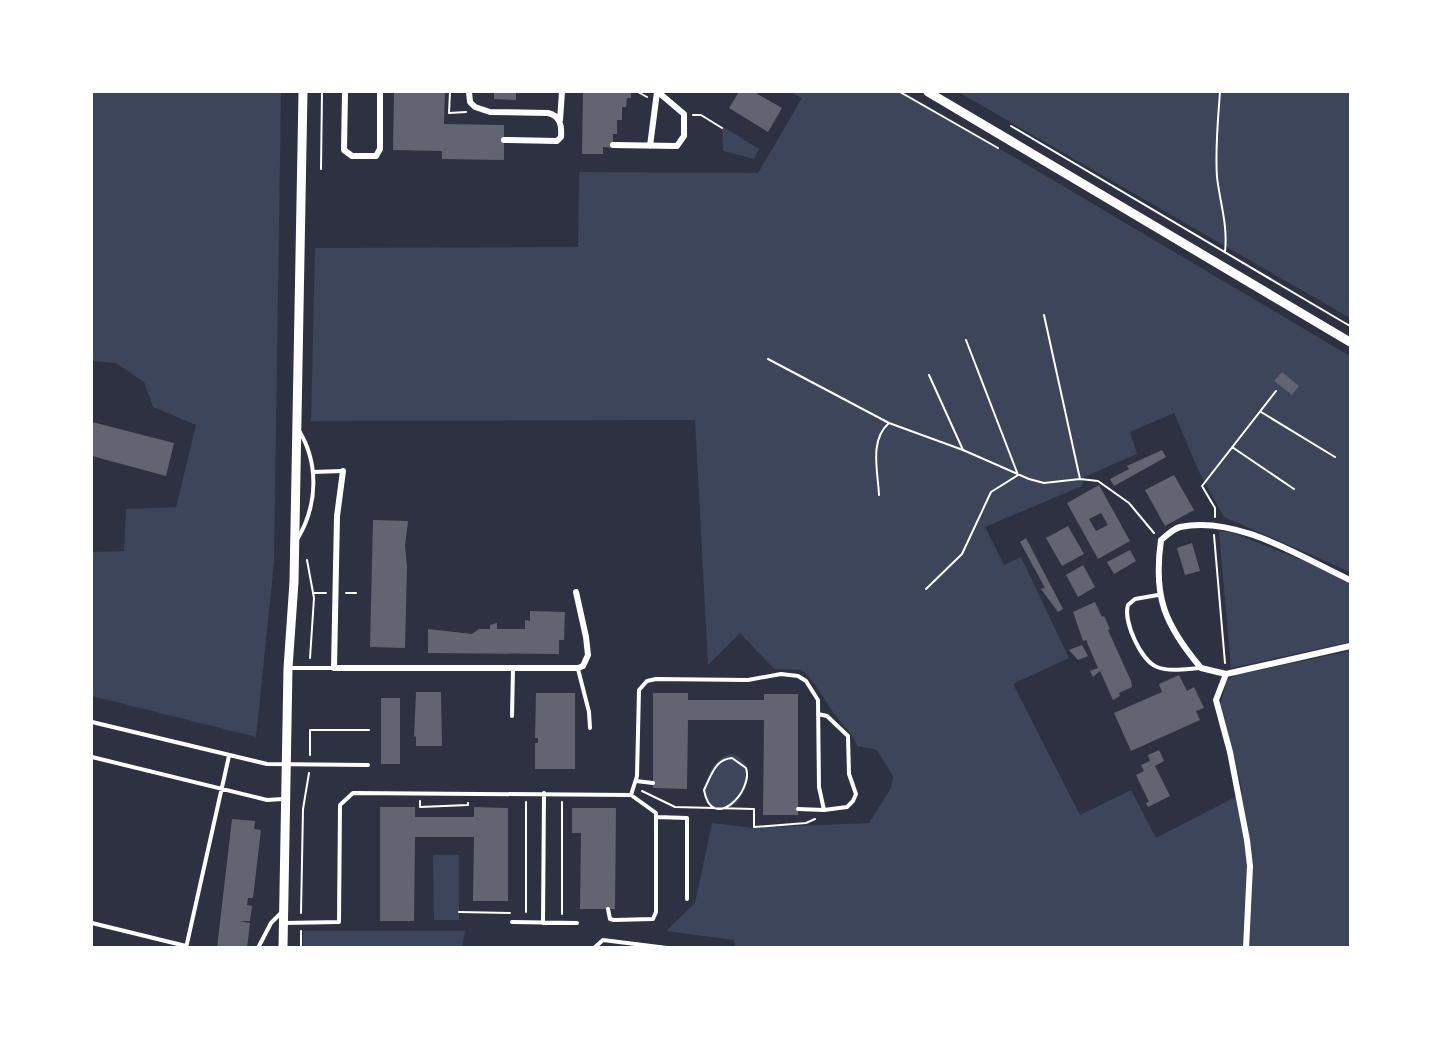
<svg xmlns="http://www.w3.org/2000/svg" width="1442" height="1039" font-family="Jost,sans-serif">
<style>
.green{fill:#3c4559}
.building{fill:#626471;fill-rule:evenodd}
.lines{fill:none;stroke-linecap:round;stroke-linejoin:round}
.path{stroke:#fff;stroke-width:2}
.service{stroke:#fff;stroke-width:4}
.minor{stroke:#fff;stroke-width:6}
.tertiary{stroke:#fff;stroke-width:9}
</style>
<rect width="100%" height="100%" fill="#2d3142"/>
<path class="green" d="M92,92H281L274,563L256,737L92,696V552L124,551L126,509L176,507L196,425L153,407L144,382L116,363L92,361Z
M790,92H904L1350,356V572L1224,517L1199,472L1174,413L1130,432L1137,454L1084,477L1082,486L985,527L1004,565L1021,557L1069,658L1013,684L1080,815L1131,790L1156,838L1243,793L1220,705L1227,680L1236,675L1350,651V947L736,948L733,940L666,931L695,903L712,823L753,828L869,823L891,788L893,776L877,750L857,746C853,733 847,730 839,720C825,703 818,685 802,670L774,669L740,633L708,665L695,420L311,421L315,248L578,247L579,172L758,173L802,98Z
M958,92H1350V318Z
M722,126L759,149L754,159L723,151Z
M1219,531L1231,532L1350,579V642L1231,668Z
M731,754C756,760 749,788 737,803C724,818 705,806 703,790C708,774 714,758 731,754Z
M433,855H459V920H434Z
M303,931H465L462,948L303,947Z"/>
<path class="building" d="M394,92H445L444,124L504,125V160L442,159V151L393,150Z
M494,92H516V100L494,99Z
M583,92H631V98H627L626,107H622V120H617V134H613V148L603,147V154H582Z
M739,92H754L782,108L768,132L729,108Z
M1282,372L1299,386L1292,395L1274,381Z
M92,422L174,443L166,476L92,456Z
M1162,450L1166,457L1114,486L1110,479L1129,469L1127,466Z
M1174,475L1194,510L1165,526L1145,490Z
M1099,485L1130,541L1098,559L1067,503ZM1101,513L1108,525L1096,531L1089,519Z
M373,520L408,521L405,546L407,567L405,648L370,647Z
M1068,526L1084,554L1062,566L1046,538Z
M1026,538L1063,609L1058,612L1041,589L1045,588L1020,542Z
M1192,543L1200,571L1185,575L1177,548Z
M1130,550L1136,561L1114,574L1107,562Z
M1083,565L1095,587L1078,597L1066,575Z
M1095,602L1102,617L1104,616L1110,629L1108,630L1131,681L1132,687L1119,693L1120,696L1113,700L1100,671L1093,677L1090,671L1098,668L1086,640L1083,641L1073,612Z
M530,611L565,612L564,640H559V654L428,653V629L472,634L479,629H490V625L497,623V629H525V620L530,621Z
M1082,645L1088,656L1078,660L1069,650Z
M1179,675L1187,691L1194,687L1204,708L1196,711L1200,720L1131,751L1114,713L1162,692L1159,684Z
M416,692H441L442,746H416V736L414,737Z
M536,693H575V769H535V743H538V738H535Z
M653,693H688V700H764V694H798V815H763L764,720H688L687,789L653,788Z
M381,698H400V764H381Z
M1159,750L1164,761L1155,766L1170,796L1148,807L1146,803L1149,802L1136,775L1144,771L1141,765L1150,761L1148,755Z
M380,807H415V817H474V807L508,808V901H473L474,837H415L414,921H380Z
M572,808H616L615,909H580L581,833H572Z
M232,819L255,821L254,829L261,830L253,898H248L247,905L252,906L250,921H240L250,923L247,948H217Z"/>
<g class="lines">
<path class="path" d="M450,92L449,113L466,112
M638,92L647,97
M900,92L998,148
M1220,92C1218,120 1215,148 1217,177C1220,203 1228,225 1225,252
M693,115H701L722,128
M1011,126L1350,326
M321,169L322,92
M1044,315L1080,479
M768,359L889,423L963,450L1029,479L1044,483L1080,479L1098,481L1129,503L1154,533
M929,375L963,450
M1261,412L1335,457
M1232,447L1294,489
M879,495C878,472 869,440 889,423
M1215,517V508L1202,486L1276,391
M1214,535L1225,663
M307,560L314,598L310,658
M926,589L962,554L991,492L1018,475L966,340
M314,593H326
M346,593H356
M310,755V730H369
M732,758L746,768C754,791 712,834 704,790C711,776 715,759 732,758Z
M642,791L675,807L754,809V827L806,823L815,819
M420,801V807L468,805V803
M526,802V912
M459,912L510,913
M301,913L303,809L309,773
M562,914V802
M301,948V931"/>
<path class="service" d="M313,472L342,471
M298,538C318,504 319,462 298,429
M1158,595L1135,599L1128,605C1123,621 1141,661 1157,667C1170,672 1186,669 1200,668
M289,668H334
M578,669L589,712L590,728
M512,716L513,669
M92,722L267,764L368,765
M92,757L267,800L283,799
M636,781L653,783
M798,809L824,810
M656,817L687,818V899
M608,909L610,919L614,920L653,919L656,912V813L631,795
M512,922L577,923
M92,923L186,946
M284,923L339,922L340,805L353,793L631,795L637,776L639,690L647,681L656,679L748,680L781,674L798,676L806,681L818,700L819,787L824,810L847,807L853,801L856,794L849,774L848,736L827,716L818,714
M543,923L544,793
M186,948L229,756
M258,948L271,923L282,912
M594,948L603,940L667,948"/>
<path class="minor" d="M345,92L344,150L352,156H376L380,149V92
M469,92L470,102L475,107L490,112L548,113C560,116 562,125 561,137L557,141L504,140
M560,120L562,92
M613,145L677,146L684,136V114L658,92
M650,146L657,92
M343,471L337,516L334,668H578L583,666L588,655L586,637L576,592
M1350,580C1301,557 1236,515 1180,527C1173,529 1166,536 1161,540C1153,596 1164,624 1201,668L1226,674L1350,646
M1226,674L1216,700L1230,752L1247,840L1250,866L1246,948"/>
<path class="tertiary" d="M928,92L1350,342
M283,948L288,668L294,582L303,92"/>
</g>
<rect width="1442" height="1039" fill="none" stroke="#ffffff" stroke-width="186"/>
</svg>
